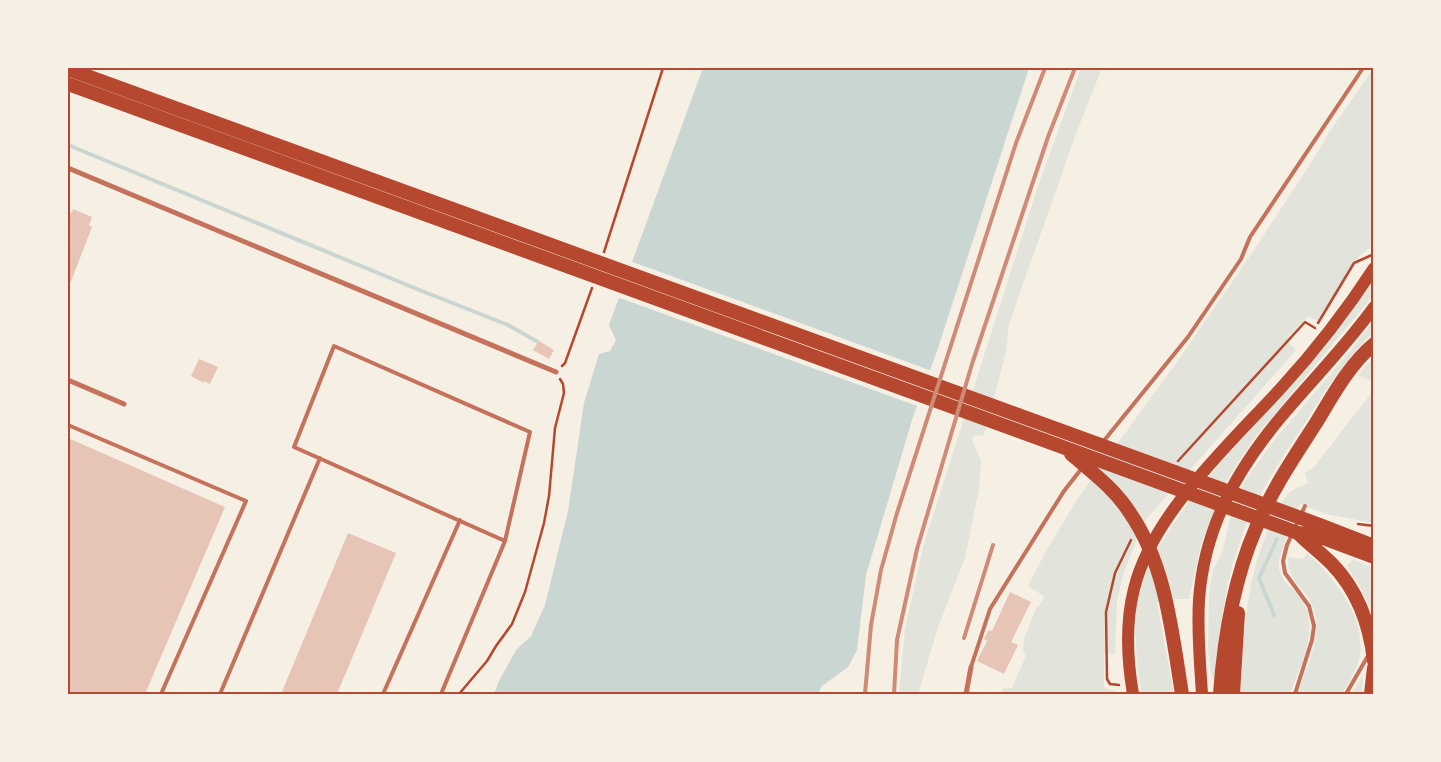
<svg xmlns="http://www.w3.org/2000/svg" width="1441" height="762" font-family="'PT Serif',serif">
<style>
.green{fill:#e2e4dc}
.water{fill:#c9d6d2}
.pier{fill:#f6efe4}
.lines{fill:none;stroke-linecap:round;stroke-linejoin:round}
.stream{stroke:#c9d6d2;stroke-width:4}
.building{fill:#e6c5b7}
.path{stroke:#b5482f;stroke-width:2.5}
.service{stroke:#c5725c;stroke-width:4}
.minor{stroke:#c5725c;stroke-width:5}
.primary{stroke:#b5482f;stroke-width:12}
.motorway{stroke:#b5482f;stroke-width:14}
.rail{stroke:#cf8b77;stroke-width:4}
.neatline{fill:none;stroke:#b5482f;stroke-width:2}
</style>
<rect width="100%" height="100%" fill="#f6efe4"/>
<path class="green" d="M1081,68H1102L1077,131L1009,324L1006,352L984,435L973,436L972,440L981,460L979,488L965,558L938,627L918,694H899L905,630L923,547L1038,186Z
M1373,69V245L1354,261L1318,321L1308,316L1288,337L1287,340L1296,350L1143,523L1123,575L1117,601L1115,654L1104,653V687L1106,689L1117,691V694H1000L1003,688H1012L1026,656L1023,652L1024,639L1037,606L1038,607L1045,597L1028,586L1045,553L1078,498L1184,352L1254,250L1312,161L1330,131Z
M1373,280V294L1368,302L1253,440L1229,477L1213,513L1201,544L1189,599H1174L1157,602L1174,694H1142C1136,657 1131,620 1142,582C1144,575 1148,569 1151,562C1163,538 1176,519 1192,498C1231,448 1275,403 1317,356C1338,332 1355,306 1373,280Z
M1373,321V333C1346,358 1327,388 1307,420C1282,458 1256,496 1241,539C1224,585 1219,635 1215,684L1211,674L1208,649L1209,594L1213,570L1223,550L1230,518L1244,482L1272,443L1350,351Z
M1373,357V382L1358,375Z
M1373,391V523L1326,514L1300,504C1295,517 1277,557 1279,569C1282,582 1295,590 1302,600C1320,630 1301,664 1290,694H1241C1244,635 1245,574 1273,520C1277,511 1281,501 1288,494C1294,488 1301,486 1308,483L1305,473L1314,467Z
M1307,553C1334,577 1369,620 1359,660C1356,672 1348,683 1342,694H1297C1307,667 1325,633 1312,604C1302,584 1287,582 1288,557L1303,559Z
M1353,559L1373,568V614L1360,586L1347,566Z
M1363,676L1362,694H1351Z"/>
<path class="water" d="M703,68H1029L936,354L912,420L866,575L857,650L848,667L822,686L818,694H494L499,681L516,650L531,636L545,605L568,511L584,403L599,354L610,351L616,340L609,325Z"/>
<path class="pier" d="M630,261L932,371L920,407L617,297Z"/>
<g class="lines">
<path class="stream" d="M68,145L412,287L508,325L538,342
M1274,615L1259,578L1277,539"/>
</g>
<path class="building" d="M73,209L92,217L89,225L92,227L68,289V211L72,213Z
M539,341L554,350L549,359L533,350Z
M199,359L218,367L210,384L204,381V383L191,376Z
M68,438L225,507L145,694H68Z
M348,533L396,553L337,694H281Z
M1010,592L1031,602L1011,642L1018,645L1004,674L977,661L987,641L984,639L989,630L992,631Z"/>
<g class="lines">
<path class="path" d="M604,252L663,68
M1318,323L1354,263L1374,254
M562,366L565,363L592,288
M1178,461L1305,322L1315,328
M1358,524L1374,526
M1119,685L1110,684L1107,679L1106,612L1115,573L1131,540
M459,694L487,661L496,646L512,624L525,592L544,523L549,496L555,428L564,393L563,384L560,379"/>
<path class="service" d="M334,346L530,432L505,541L294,447Z
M68,425L246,501L161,694
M1102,443L1188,337L1241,259L1250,237L1363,68
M971,667L990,609L1064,491L1082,468
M220,694L320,458
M383,694L460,520
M441,694L505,541
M1295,694L1312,640L1314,626L1309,606L1285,573L1283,561L1287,545L1305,506
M1346,694L1369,654"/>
<path class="minor" d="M68,168L556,372
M68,380L124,404
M966,694L971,667"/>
<path class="primary" d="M1133,694C1127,659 1125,624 1134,589C1152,514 1230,444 1281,388C1315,351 1346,311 1374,268
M1202,694C1200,663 1197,631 1199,600C1204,528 1236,471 1281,417C1312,380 1346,346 1374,307"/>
<path class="motorway" d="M68,69L1320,525L1374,546
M68,84L1298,533L1315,535L1374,557
M1071,454C1092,472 1115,489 1130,513C1166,565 1172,633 1182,694
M1298,533C1309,544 1321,553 1332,564C1358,591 1370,625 1374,661
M1220,694C1224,637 1233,581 1256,528C1271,491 1294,457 1316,423C1333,395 1349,365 1374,344
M1233,694L1238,613
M1371,694L1374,668"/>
<path class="rail" d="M964,638L993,545
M865,694L871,625L881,570L897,513L1016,143L1045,68
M894,694L897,640L917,549L972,364L1048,137L1075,68"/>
</g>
<rect width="1441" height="762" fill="none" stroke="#f6efe4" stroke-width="138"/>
<rect x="69" y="69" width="1303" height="624" class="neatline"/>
</svg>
